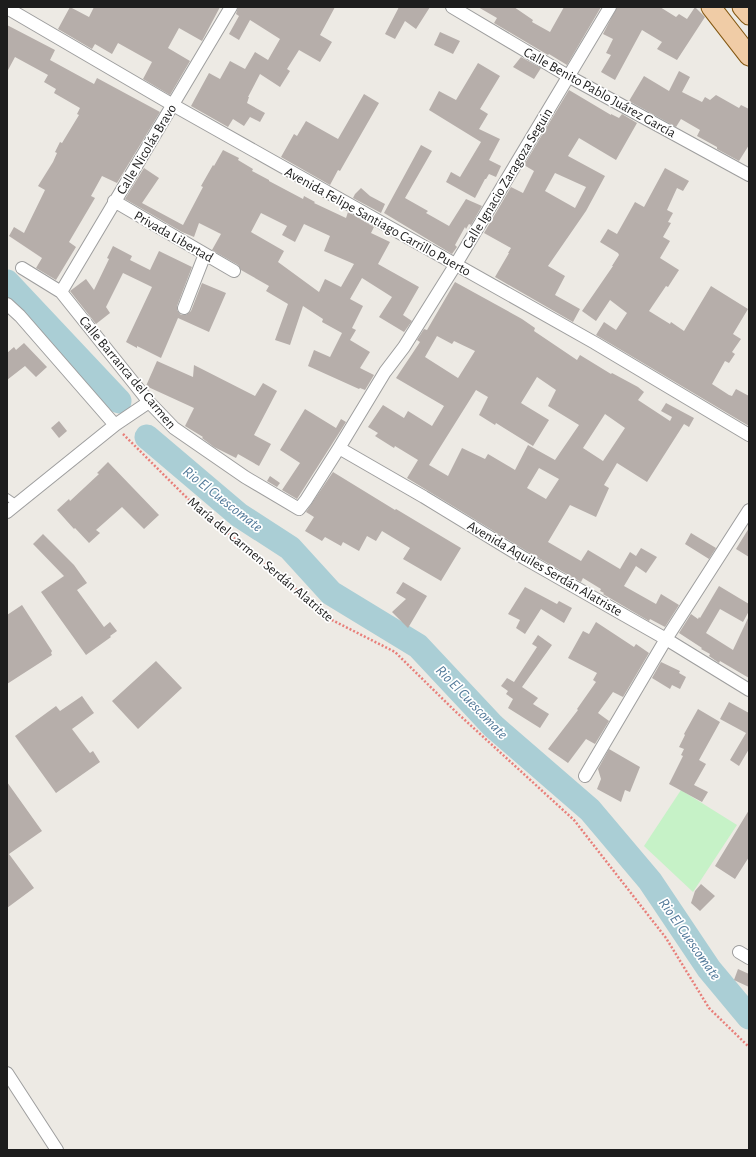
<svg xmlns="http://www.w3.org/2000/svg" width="756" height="1157" font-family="'Alegreya Sans',sans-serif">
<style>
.park{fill:#c6f2c7}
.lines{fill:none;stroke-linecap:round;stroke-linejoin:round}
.river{stroke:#aaced5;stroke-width:25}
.building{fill:#b6aeaa;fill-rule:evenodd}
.service-casing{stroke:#9e9e9e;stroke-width:8}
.minor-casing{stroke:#9e9e9e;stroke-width:14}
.primary-casing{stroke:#845812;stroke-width:21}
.path{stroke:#e87f7a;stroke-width:2.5;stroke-dasharray:2 2;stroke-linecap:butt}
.service{stroke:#fff;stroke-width:6}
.minor{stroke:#fff;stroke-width:12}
.primary{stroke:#f0cca6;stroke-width:19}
.labels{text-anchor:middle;stroke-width:3.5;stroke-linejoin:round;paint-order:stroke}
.street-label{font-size:14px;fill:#1d1d1d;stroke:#fff}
.water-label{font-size:15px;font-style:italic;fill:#537a9a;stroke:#fff}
</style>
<rect width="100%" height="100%" fill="#edeae4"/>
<path class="park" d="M681,790L737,825L693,892L644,846Z"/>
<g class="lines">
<path class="river" d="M7,282L119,401
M147,437L239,515L290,548L331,593L418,646L493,726L590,810L650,881L709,969L749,1017"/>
</g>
<path class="building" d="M70,7L89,17L94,7H220L202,41L179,28L168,48L190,61L170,95L143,79L152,62L118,43L112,54L95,44L92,49L58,29Z
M238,7H335L320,35L332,42L320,62L299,50L287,69L290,71L280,87L260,74L248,97H249L247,103L265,113L260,122L250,117L244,126L233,119L228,127L191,106L209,73L220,79L230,61L245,69L255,52L268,60L280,39L250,20L239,40L229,34L239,16L236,14Z
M399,7H430L416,29L405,21L395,39L385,34Z
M478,7H514L533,20L532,22L550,32L564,7H601L567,65L549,54L548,55L494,23L497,18Z
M617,7H660L676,17L679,14L687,19L695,7L705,17L677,60L657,49L662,42L642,30L615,80L601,72L611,55L606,53L613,39L603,34Z
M7,25L55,50L50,60L94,84L97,78L160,112L117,183L102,176L91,196L95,198L69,242L76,247L56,280L36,268L42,258L9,236L14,227L24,233L45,190L38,186L53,162L57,153L55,152L60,142L62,143L79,115L77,114L80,108L54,93L56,89L44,82L48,75L15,57L7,72Z
M440,32L460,41L453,54L434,45Z
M521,57L541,68L534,79L513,67Z
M478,63L500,76L480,109L488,114L479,129L500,139L489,160L501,166L496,177L489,174L486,179H485L475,198L446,182L451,172L460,177L481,142L429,110L439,91L456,100Z
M679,71L690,77L682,92L702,102L705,97L710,100L716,95L739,108L741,105L749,109V145L739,161L717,149V147L697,136L700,130L681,119L676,127L629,101L644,76L669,91Z
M569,90L611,115V114L619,118L622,114L637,123L616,160L579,138L568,156L605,176L586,211L548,266L565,276L555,295L580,309L573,322L495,277L509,253H508L511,248L484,233L511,187L523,193L534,171L524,165ZM555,173L586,187L575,208L545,191Z
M364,94L379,103L340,171L338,170L330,185L281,157L294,134L297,136L306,121L338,139Z
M421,145L432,151L405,198L428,211L426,213L449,226L466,199L482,206L471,225L469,224L466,229L465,227L455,245L457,247L452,254L384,213Z
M223,150L239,158L238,160L253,169L252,171L269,180V181L303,199L304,196L315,202L314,203L346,218L348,212L374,227L371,233L390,242L378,264L419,287L403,315L412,321L404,332L379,317L392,297L362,278L350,299L363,306L352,328L356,330L350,340L370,352L360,368L374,375L365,390L360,388L359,389L308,366L314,350L330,357L342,333L322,322L323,319L303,306L290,345L275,340L288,304L266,291L269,286L241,270L238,265L212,250L221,234L199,223L194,237L182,232L125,199L144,168L159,178L142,203L183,225L203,187L201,186L213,165L214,166ZM261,213L287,226L282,235L295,242L304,224L330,236L324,251L354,264L341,287L325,279L319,292L278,262L284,251L251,232Z
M665,168L689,181L683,191L677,188L667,210L673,213L668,222L671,223L663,237L670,241L660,258L679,270L668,287L666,286L649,311L670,324L671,322L684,331L711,286L748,309L733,334L741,339L732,352L735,354L729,363L725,361L712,384L729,395L732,396L736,389L749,396V426L596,335L604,322L616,330L627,313L610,300L596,321L582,311L613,266H612L619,255L618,253L600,242L608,229L617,234L635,202L644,207Z
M361,188L370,196L385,204L381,213L353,198L355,194Z
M113,246L132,256L130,260L150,270L159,251L192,267L177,306V310L181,315H186L191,311L202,283L226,293L209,332L178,318L161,358L137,346V348L126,342L152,287L123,273L106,307L110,313L96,324L70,291L86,279L94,290L109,259L107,258Z
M455,282L522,319L535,328L534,331L577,360L580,355L611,374L612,373L638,387L644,392L638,400L670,421L672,417L661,411L666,403L694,418L689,427L684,424L647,482L617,463L604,485L609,488L596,517L570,505L548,542L581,561L588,550L620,569L630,552L636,556L641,548L657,557L646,573L636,566L624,586L656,604L661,594L679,605L665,627L650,619L649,621L603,594L604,593L600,591L601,589L583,578L581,582L528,552L407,478L418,460L395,446L394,448L375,436L378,433L368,427L383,405L404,418L408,411L432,426L444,406L396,378L420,342L417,340L424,329L427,330ZM437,336L452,344L454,341L475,351L458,378L425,357ZM537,377L556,390L548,406L579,425L555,460L528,445L515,470L488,454L485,459L462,448L448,476L429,465L476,390L488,397L479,415L495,425L496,423L533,446L549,420L521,403ZM605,414L625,428L603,461L583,448ZM539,468L559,479L546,499L527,488Z
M24,343L47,367L36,377L25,366L7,380V353L14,347L16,350Z
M157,361L193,377L194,365L255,396L263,383L277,391L254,435L271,444L259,466L238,454L236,458L214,447L202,438L203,437L185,426L194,408L146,386Z
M305,409L336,428L341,419L346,422L297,499L282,490L300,463L280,450Z
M59,421L67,431L59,438L51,428Z
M108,462L159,515L144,529L122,507L96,530L100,533L89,543L75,528L74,529L57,510L69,499L70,501L99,474L97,473Z
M333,472L382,502L395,510L396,509L461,548L441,581L403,559L410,548L382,531L376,541L367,536L359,551L343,542L341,546L325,537L322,541L305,531L314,517L306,512Z
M270,476L280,483L277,487L267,481Z
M749,528V557L736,549Z
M691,533L716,548L709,559L685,544Z
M43,534L74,565L87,583L77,590L104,627L110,622L117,631L110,636L111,637L86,655L41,592L64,576L33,544Z
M403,582L427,596L408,628L392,612L406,599L396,593Z
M719,586L749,604V611L743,622L720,609L706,633L733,650L749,616V678L720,661L719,663L709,656L710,654L701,649L702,648L679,633L691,614L698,619L699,617L700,618Z
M525,587L557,604L559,601L572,608L564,623L541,609L525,634L516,628L520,620L508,614Z
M22,605L52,651L51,653L52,655L7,684V615Z
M596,622L634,647L636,644L649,653L623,697L613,692L598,713L609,721L595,744L586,739L568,763L548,749L578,710L577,709L596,682L593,680L597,673L568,658L583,631L589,634Z
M538,635L552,645L522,687L538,698L533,704L549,714L540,728L508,708L513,699L506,694L508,691L501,686L507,678L514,682L537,647L532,644Z
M156,661L182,688L138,729L112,701Z
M661,662L680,671L679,673L686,677L680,689L672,685L670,689L652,678Z
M82,696L94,713L72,729L90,753L93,751L100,762L56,793L15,736L56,706L60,711Z
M729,702L749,713V749L739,766L730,760L746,733L720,719Z
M698,709L720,722L699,760L706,764L694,785L708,792L702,802L669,784L683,756L681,755L684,749L679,747L685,735L684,734Z
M609,749L640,767L630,792L625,790L621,802L597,789L601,779L598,769Z
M7,782L42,831L9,854L34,888L7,908Z
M749,810V857L735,879L715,866Z
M701,884L715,896L700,911L691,903L695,891Z
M738,969L749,974V987L734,980Z"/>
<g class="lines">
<defs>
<path id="service" d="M7,497L17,504"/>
<path id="minor" d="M452,7L568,76L749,175
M7,8L173,105L595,343L749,435
M114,201L234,271
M22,268L61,292L149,402L174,428L245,477L299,509L306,500L339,448L385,372L404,347L456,264L610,7
M61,292L231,7
M7,304L20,316L115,425
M184,308L205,254
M339,448L424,497L524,558L666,639L749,690
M7,512L115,425L149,402
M585,776L666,639L749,510
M739,952L749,958
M7,1073L57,1150"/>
<path id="primary" d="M711,7L749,56
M742,7L749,15"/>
</defs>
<use href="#service" class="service-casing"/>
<use href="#minor" class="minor-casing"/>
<use href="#primary" class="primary-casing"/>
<path class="path" d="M123,434L183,494L203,513L287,581L326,617L395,652L455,711L574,820L666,938L709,1008L749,1047"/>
<use href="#service" class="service"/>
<use href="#minor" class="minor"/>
<use href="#primary" class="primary"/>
</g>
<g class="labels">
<g class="street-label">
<text transform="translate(600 92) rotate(29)" y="5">Calle Benito Pablo Juárez García</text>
<text transform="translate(146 149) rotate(-59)" y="5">Calle Nicolás Bravo</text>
<text transform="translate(507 178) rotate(-59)" y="5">Calle Ignacio Zaragoza Seguin</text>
<text transform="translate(378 221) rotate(29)" y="5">Avenida Felipe Santiago Carrillo Puerto</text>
<text transform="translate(174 236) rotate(30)" y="5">Privada Libertad</text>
<text transform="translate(128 372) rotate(50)" y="5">Calle Barranca del Carmen</text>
<text transform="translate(261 559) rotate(40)" y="5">María del Carmen Serdán Alatriste</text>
<text transform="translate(545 568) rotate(30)" y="5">Avenida Aquiles Serdán Alatriste</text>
</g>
<g class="water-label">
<text transform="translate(223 499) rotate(38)" y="5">Rio El Cuescomate</text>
<text transform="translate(472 702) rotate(46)" y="5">Rio El Cuescomate</text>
<text transform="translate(690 939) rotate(55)" y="5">Rio El Cuescomate</text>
</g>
</g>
<rect width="756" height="1157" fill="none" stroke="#1d1d1d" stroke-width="16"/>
</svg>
